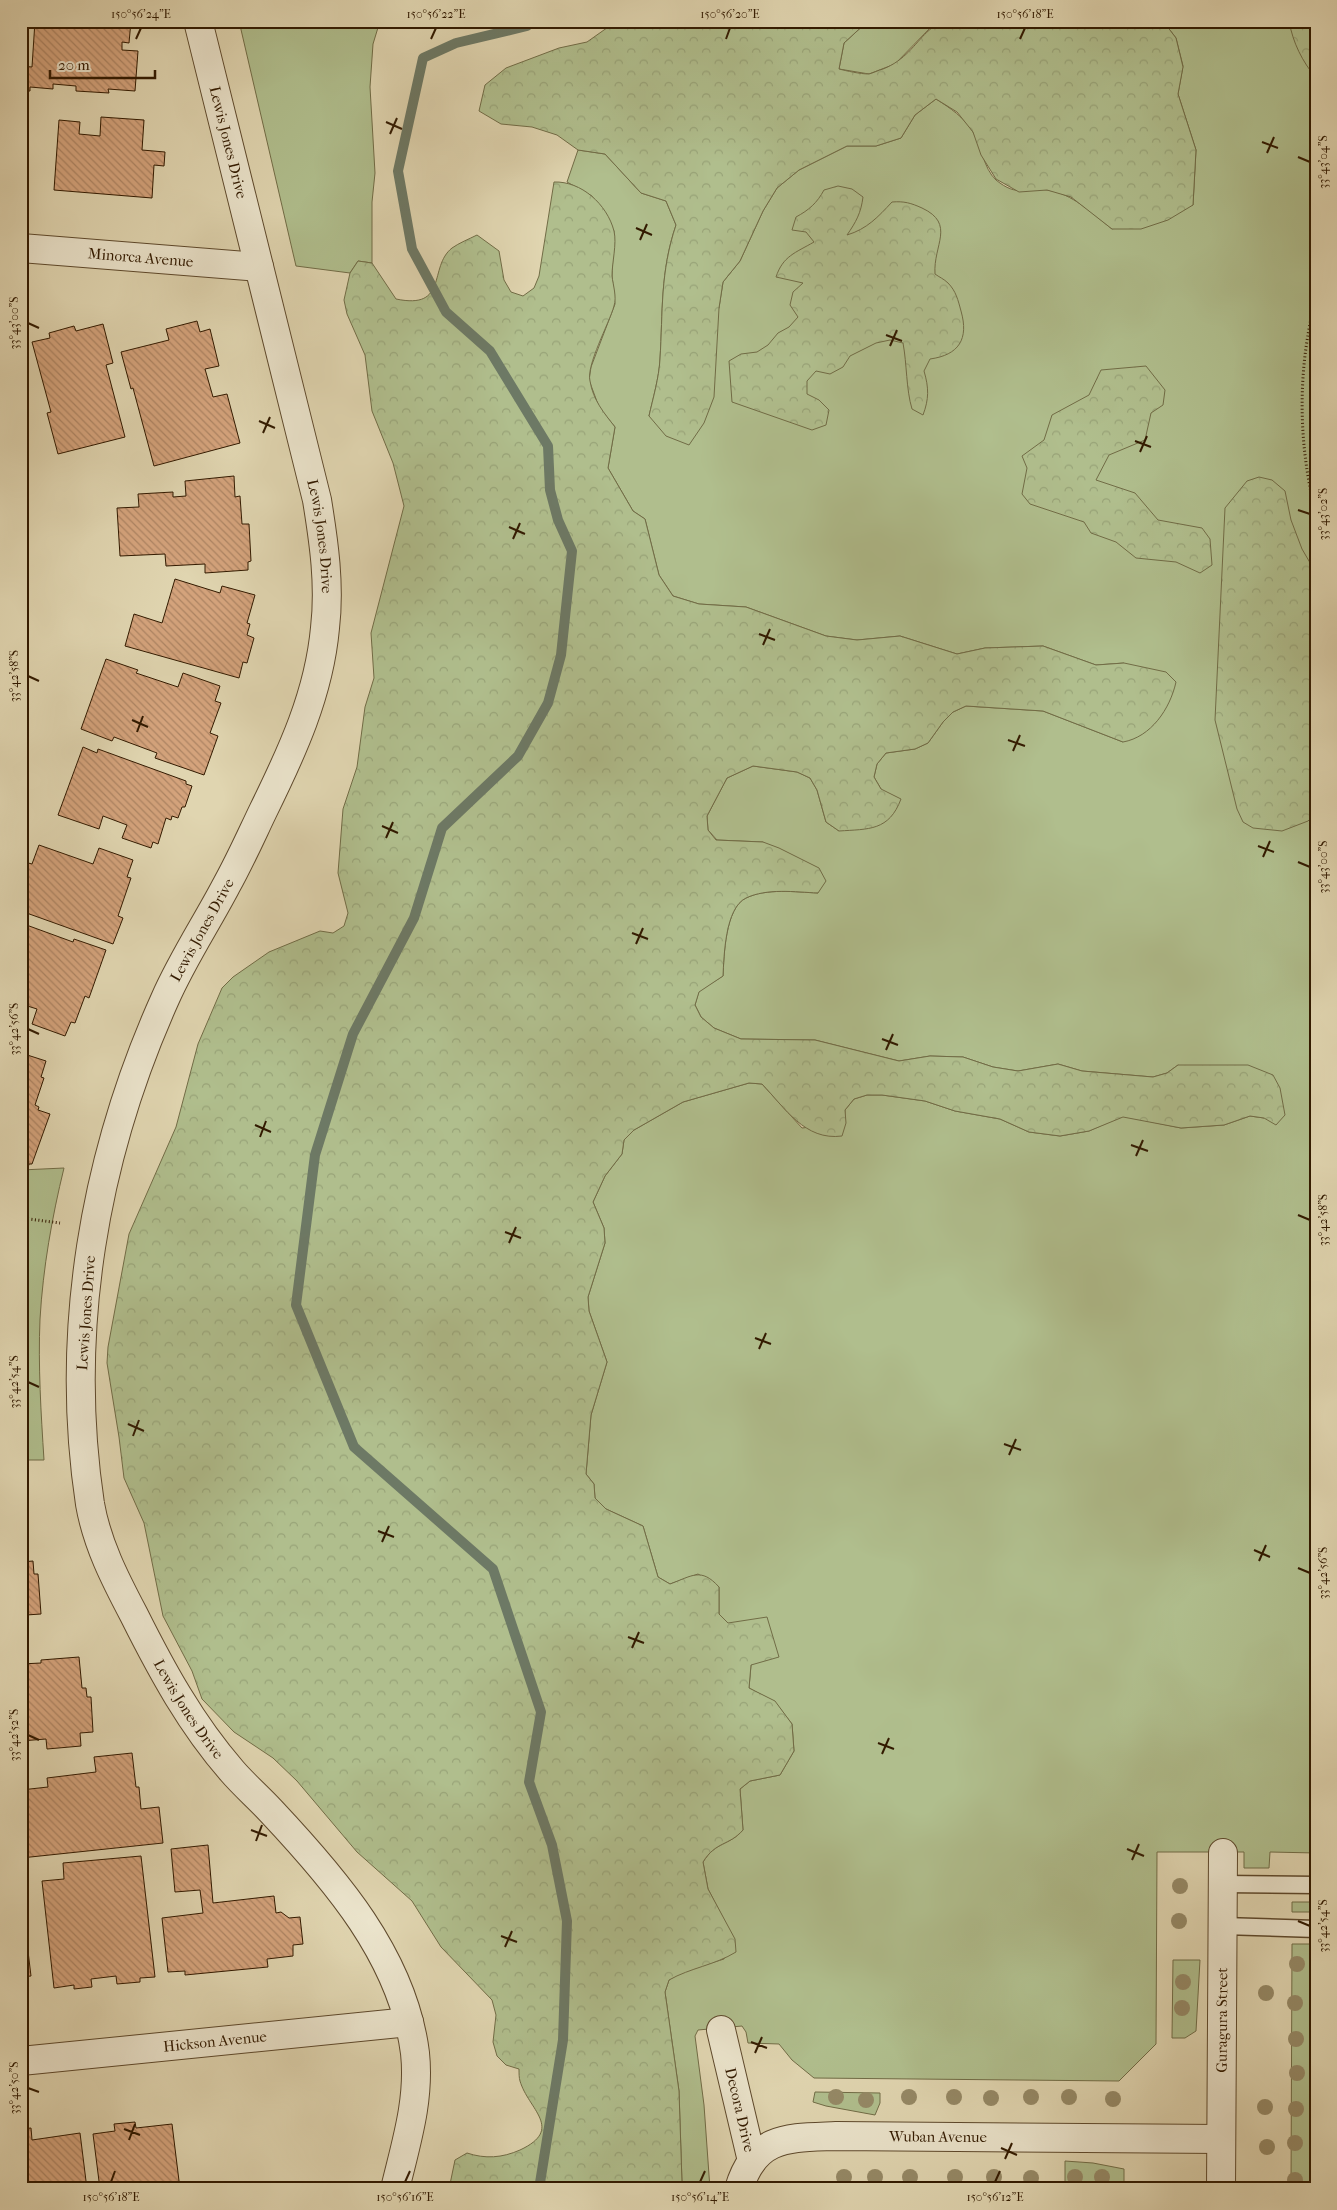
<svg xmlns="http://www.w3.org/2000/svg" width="1337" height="2210" font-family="'IM FELL French Canon',serif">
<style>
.green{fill:#b0be8d;stroke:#716c46}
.forest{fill:url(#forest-crowns);stroke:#716c46}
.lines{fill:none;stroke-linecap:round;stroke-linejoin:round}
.stream{stroke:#6d7965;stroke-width:10}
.building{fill:url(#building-back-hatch);stroke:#321a00}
.service-casing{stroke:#5e492c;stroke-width:19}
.minor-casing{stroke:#5e492c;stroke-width:30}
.path{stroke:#321a00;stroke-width:3;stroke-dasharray:1 2.5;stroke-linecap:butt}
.service{stroke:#ebe4cc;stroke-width:16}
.minor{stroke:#ebe4cc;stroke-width:28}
.tree{fill:#958966}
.ticks{fill:none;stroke:#321a00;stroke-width:2}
.labels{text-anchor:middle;stroke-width:5;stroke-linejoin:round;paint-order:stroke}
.street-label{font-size:15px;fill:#321a00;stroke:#ebe4cc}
.neatline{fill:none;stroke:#321a00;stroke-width:2}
.ticks-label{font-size:12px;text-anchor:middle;fill:#321a00}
</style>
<defs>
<pattern id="forest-crowns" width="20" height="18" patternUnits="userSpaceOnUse" patternTransform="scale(1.25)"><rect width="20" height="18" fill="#b0be8d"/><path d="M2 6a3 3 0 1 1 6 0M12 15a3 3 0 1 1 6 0" fill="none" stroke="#98a378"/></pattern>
<pattern id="building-back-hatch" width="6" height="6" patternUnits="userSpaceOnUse" patternTransform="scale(1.25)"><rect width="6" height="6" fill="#d4a37c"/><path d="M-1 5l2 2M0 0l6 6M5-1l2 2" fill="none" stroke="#ad8463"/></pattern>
</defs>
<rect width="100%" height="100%" fill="#e0d5b0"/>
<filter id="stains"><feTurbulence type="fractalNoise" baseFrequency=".004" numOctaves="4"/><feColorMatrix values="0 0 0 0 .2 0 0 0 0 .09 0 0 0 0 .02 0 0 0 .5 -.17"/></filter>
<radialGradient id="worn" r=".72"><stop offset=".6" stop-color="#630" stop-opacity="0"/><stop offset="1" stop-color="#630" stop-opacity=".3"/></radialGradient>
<path class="green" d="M239,21H380L373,44L370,87L375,173L372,202V263L358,261L350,273L296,266Z
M868,21H947L933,25L895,64L869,74L839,69L844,43Z
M1163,21H1316V1853L1270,1852L1269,1868H1244V1852H1157L1156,2044L1119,2081L814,2078L792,2060L779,2044L748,2043L746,2032L742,2026L698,2030L695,2036L704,2105L710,2189H680L682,2183L679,2091L665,1992L669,1980L682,1972L724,1959L734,1939L708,1889L703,1862C716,1841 729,1846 743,1830L740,1789L750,1781L780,1775L794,1751L792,1724L775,1702L749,1688L751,1665L728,1623L719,1614V1587L698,1574L670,1584L658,1577L643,1526L606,1509L595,1498L594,1484L586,1474L591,1415L607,1362L589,1311L588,1297L605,1243L604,1228L593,1202L605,1176L622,1154L624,1140L634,1130L683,1102L749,1083L762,1084L802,1128L845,1123V1110L854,1099L867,1095H882L925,1101L955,1111L1000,1119L1029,1132L1060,1136L1089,1131L1123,1116L1181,1128L1224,1125L1250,1116L1264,1118L1178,1065L1167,1073L1153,1077L1082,1071L1058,1064L1018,1071L993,1067L963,1057L930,1056L899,1061L815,1040L741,1039L714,1028L701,1017L695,1005L699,991L723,976C724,956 725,908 746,898C767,888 795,892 818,893L763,842L717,840L708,830L707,816L727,778L753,766L797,772L810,778L817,790L826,822L839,831L881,789L874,777L877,764L886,753L915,749L928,743L943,722L953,712L966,706L1043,711L1123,742L1124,663L1096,665L1043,646L985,648L957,654L900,636L857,640L826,636L746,607L699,604L673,596L659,575L645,519L633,511L608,468L615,427L599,407L589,380L591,367L615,304L612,276L614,231L592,196L567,182L578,150L605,154L641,193L666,201L676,225C660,272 663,311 660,359C659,378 653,398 649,416L719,308L723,282L740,261L763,211L777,188L799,170L847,146H876L901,138L915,115L936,99C950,108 964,117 973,132C982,146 983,168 996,180C1018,198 1026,187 1047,190C1072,193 1093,214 1112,229L1193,205L1196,150L1178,94L1183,66L1176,38Z
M64,1168C52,1217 43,1268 40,1319C38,1366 41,1413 44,1460H21V1170Z
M1292,1902H1316V1912H1292Z
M1292,1944H1316V2189H1291Z
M1173,1960H1200L1196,2031L1185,2038H1172Z
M815,2092L880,2093V2103L875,2115L826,2106L813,2102Z
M1065,2161L1093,2163L1124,2169V2184L1065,2183Z"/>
<path class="forest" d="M612,21H868L844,43L839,69C847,71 860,74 869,74C873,73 879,70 883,69C927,52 922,2 984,28L982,21H1163L1176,38L1183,67L1178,94L1196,150L1193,205L1168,220L1141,229H1112L1071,197L1047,190L1019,192L996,179L981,155L973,132L957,112L936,99L915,115L901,138L876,146H847L799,170L777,188L763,211L740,261L723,282L719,308L714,397L704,423L689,445L666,436L649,416C653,398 659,378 660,359C663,311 660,273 676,225L666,201L641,193L605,154L578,150L557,135L532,127L501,124L479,111L485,85L506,68L559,48L587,42L611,25Z
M1289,21H1316V78C1302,61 1293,43 1289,21Z
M554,182C581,181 607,204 614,231C617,244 612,262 612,276C613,285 617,297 614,306C609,324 586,365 590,381C593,400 604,413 615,427L608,468L633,511L645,519L659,575L673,596L699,604L746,607L826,636L857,640L900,636L957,654L985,648L1043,646L1096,665L1124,663L1166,672L1176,682C1170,709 1151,737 1123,742L1043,711L966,706L953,712L943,722L928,743L915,749L886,753L877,764L874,777L881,789L901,799C889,831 869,829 839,831L826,822L817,790L810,778L797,772L753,766L727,778L707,816L708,830L716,840L763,842L779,848L819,868L826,881L818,893C795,892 767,888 746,898C725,908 724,956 723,976L699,992L695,1005L701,1017L714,1028L741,1039L815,1040L899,1061L930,1056L963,1057L993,1067L1018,1071L1058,1064L1082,1071L1153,1077L1167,1073L1178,1065H1248L1273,1075L1280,1088L1285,1115L1276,1125L1264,1118L1250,1116L1224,1125L1181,1128L1123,1117L1089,1131L1060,1136L1029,1132L1000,1119L955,1111L925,1101L882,1095H867L854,1099L845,1110L846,1123L842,1136C805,1141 785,1108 762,1084L749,1083L683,1102L634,1130L624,1140L622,1154L605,1176L593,1202L604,1228L605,1243L588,1297L589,1311L607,1362L591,1415L586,1474L594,1484L595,1498L606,1509L643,1526L658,1577L670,1584C692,1576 701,1567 719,1587V1614L728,1623L767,1617L779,1657L751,1665L749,1688L775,1701L792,1724L794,1751L780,1775L750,1781L740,1789L743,1830C729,1846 716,1841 703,1862L708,1889L735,1939L736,1952C715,1965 690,1968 669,1980L665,1992L679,2091L682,2183L680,2189H449L455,2160L467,2153C485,2159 502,2158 520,2150C565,2129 528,2109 520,2081C519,2078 519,2073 519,2069L506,2065L497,2056L493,2042L496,2015L492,2000L441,1947L412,1901L357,1852L297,1781L273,1758L234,1732L202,1699L192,1671L163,1616L144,1523L124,1478L119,1437L107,1363L108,1347L129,1234L176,1127L198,1044L222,988L233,977L269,952L320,931L333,933L344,926L348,913L338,873L343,809L357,767L365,707L374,678L371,633L404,506L393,463L372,411L365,355L347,314L344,300L350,273L358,261L372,263L396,299C449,310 428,267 452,248C459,243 469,239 477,235L499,251L504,280L511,292L523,296L534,288L539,276Z
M838,186L852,189L863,197C861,213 856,222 847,235C867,229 878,217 892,202C904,201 911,203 922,208C956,224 933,245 935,274C939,277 944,279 948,283C956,291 958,300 961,311C969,339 959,355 930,359L924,371C929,388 929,399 923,415L912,409C906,389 907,364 903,343L890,340L876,343L850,356L843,367L830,374L816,371L807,381V394L819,400L829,410L826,425L812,430L732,402L729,361L741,354L757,352L768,345L778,333L789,327L798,317L790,305L793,292L803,283L776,277C783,256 795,253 814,242L806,232L792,230L796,217C809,210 817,203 824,190Z
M1146,366L1165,390L1163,405L1151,413L1145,440L1109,455L1096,480L1135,493L1158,520L1202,528L1210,539L1212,565L1200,573L1176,562L1136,558L1116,542L1091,533L1084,522L1030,504L1022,494L1027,468L1022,456L1044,440L1052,415L1089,395L1101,370Z
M1259,477L1272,480L1285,491L1291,520L1302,549L1316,573V813L1308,821L1282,831L1253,828L1243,822L1237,809L1215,720L1225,508L1247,481Z"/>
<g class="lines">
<path class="stream" d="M532,21L527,26L456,43L423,58L398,171L412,249L446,312L490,351L548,446L550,490L558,520L572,551L561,655L548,703L518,756L442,828L414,918L353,1034L315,1155L296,1305L354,1447L493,1569L541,1712L529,1782L552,1845L567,1921L563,2040L539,2189"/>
</g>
<path class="building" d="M35,21H131L129,43L122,42V50L138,51L135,91L108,89L109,93L76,91V86L53,84V89L30,87V91H21V66L32,67Z
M101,117L144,120L142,150L165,152L164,166L154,165L152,198L54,190L59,120L80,122L79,134L100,136Z
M197,321L200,332L210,329L219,366L205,369L213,397L227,394L240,443L154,466L133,388L131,389L121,352L169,340L166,329Z
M103,324L113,363L106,365L125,437L58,454L47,413L51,412L32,342L50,338L49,333L74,326L76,331Z
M234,476L235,497L240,496L242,524H249L251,561L248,562V570L205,573V564L166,566L165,554L120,556L117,508L139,507L138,494L173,492V497L186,496L185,481Z
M175,579L220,593L222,586L255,595L247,623L250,624L247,635L254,638L247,663L243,662L239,678L125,646L134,614L162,623Z
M106,659L138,670L136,673L178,687L183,673L220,686L215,701L221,703L210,733L218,736L204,775L155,758L157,753L114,737L112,741L81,729Z
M83,747L97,753L98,749L186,781V784L192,786L185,807H182L178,818L172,816L171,820L166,818L158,844L153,842L151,848L122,838L127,825L103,816L99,829L58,815Z
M39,845L93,864L99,848L133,860L127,877L131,878L118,916L123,918L113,944L21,911V861L32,864Z
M21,923L73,942L74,939L106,950L89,998L85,996L75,1023L71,1022L65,1036L32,1024L37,1009L21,1004Z
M21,1053L46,1061L41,1077L44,1078L35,1105L39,1107L38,1110L50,1114L32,1164H29L28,1168L21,1166Z
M33,1561L34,1574H38L41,1614L26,1615L28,1649H21V1562Z
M79,1657L82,1688H86L87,1697H91L93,1732L80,1733L81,1746L47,1749L46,1739L21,1741V1664L41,1663V1660Z
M132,1753L136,1787H139L141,1809L159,1807L163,1843L21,1858V1790L48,1787L47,1778L96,1772L94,1757Z
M208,1845L213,1903L274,1896L276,1913L281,1912L289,1918L300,1917L303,1944L293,1945V1956L267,1959L268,1967L185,1975V1971L168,1972L162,1918L203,1913L200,1890L175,1892L171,1849Z
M141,1856L155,1977L140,1978V1982L117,1984L116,1976L91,1979L92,1987L74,1989V1985L54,1988L42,1881L64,1879L63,1863Z
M21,1893L31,1976L21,1977Z
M135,2122L136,2128L172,2124L180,2189H100L93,2134L115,2131L114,2124Z
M31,2128L32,2140L80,2133L87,2189H21V2129Z"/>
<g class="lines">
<defs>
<path id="service" d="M1223,1884L1316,1885
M1223,1926L1316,1929"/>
<g id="minor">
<path id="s1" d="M198,21L317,500C324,543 330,585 325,628C319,694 292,752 263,811C251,836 240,861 226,886C206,924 182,960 165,999C94,1157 64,1332 90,1504C97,1544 115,1579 134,1615C162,1671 191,1724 232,1771C244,1785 258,1797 271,1811C334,1878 403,1957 415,2053C420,2100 406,2143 395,2189"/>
<path id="s2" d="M21,248L259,267"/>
<path id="s3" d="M721,2030L752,2161"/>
<path id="s4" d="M21,2061L409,2022"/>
<path id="s5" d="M739,2189C755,2135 789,2138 836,2136L1221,2139"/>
<path id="s6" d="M1221,2189L1223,1853"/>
</g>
</defs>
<use href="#service" class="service-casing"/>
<use href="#minor" class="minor-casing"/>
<path class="path" d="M1316,298C1297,369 1298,444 1316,514
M21,1218L60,1223"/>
<use href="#service" class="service"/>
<use href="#minor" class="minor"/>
</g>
<g class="tree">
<circle cx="1180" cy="1886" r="8"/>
<circle cx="1179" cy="1921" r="8"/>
<circle cx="1297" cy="1964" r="8"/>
<circle cx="1183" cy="1982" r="8"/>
<circle cx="1266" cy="1993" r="8"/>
<circle cx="1295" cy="2003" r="8"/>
<circle cx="1182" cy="2008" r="8"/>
<circle cx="1296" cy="2039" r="8"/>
<circle cx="1297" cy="2073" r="8"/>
<circle cx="836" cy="2097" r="8"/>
<circle cx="909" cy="2097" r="8"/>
<circle cx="954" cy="2097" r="8"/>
<circle cx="1031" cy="2097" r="8"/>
<circle cx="1069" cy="2097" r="8"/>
<circle cx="991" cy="2098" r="8"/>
<circle cx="1113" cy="2099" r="8"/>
<circle cx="866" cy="2100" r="8"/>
<circle cx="1265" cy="2107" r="8"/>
<circle cx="1296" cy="2109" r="8"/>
<circle cx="1295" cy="2143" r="8"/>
<circle cx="1267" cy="2147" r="8"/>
<circle cx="844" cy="2177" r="8"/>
<circle cx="875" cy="2177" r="8"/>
<circle cx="910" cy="2177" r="8"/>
<circle cx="955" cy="2177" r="8"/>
<circle cx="994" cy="2177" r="8"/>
<circle cx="1075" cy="2177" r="8"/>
<circle cx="1102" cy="2177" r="8"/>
<circle cx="1031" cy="2178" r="8"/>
<circle cx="1295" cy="2180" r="8"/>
</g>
<path class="ticks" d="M136,39L141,28M431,39L436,28M726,39L730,28M1020,39L1025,28M386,122L402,129M390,134L397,118M1262,142L1278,148M1267,153L1274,137M1298,157L1310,162M636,228L652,235M640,240L647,224M28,323L39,328M886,335L902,341M890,346L897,330M259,421L275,428M263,433L270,417M1135,441L1151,447M1140,452L1147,436M1298,510L1310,514M509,527L525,534M513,539L520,523M759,634L775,640M763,645L770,629M28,676L39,681M132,720L148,727M137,732L143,716M1008,740L1025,746M1013,751L1020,735M382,826L398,833M386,838L393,822M1258,846L1274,852M1263,857L1270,841M1298,862L1310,867M632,933L648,939M636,944L643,928M28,1029L39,1034M882,1039L898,1045M886,1050L893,1034M255,1125L271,1132M260,1137L266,1121M1131,1145L1148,1151M1136,1156L1143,1140M1298,1215L1310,1220M505,1232L521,1238M509,1243L516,1227M755,1338L771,1344M759,1349L766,1333M28,1382L39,1387M128,1424L144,1431M133,1436L139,1420M1004,1444L1021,1450M1009,1455L1016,1439M378,1531L394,1537M382,1542L389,1526M1254,1550L1270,1557M1259,1561L1266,1545M1298,1568L1310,1573M628,1637L644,1643M632,1648L639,1632M28,1735L39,1740M878,1743L894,1749M882,1754L889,1738M251,1830L267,1836M256,1841L262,1825M1127,1849L1144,1856M1132,1860L1139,1844M1298,1921L1310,1926M501,1936L517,1942M505,1947L512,1931M751,2042L767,2048M755,2053L762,2037M28,2088L39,2092M124,2129L140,2135M129,2140L135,2124M1001,2148L1017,2155M1005,2159L1012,2143M111,2182L115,2171M405,2182L410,2171M700,2182L705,2171M995,2182L1000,2171"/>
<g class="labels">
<g class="street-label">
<text dy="5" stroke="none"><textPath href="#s1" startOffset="125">Lewis Jones Drive</textPath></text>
<text dy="5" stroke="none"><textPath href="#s2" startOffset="120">Minorca Avenue</textPath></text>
<text dy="5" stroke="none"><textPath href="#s1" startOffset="530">Lewis Jones Drive</textPath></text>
<text transform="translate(202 930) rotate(-61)" y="5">Lewis Jones Drive</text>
<text transform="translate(86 1313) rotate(-86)" y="5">Lewis Jones Drive</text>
<text dy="5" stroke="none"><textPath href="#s1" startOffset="1775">Lewis Jones Drive</textPath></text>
<text dy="5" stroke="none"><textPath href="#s6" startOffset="169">Guragura Street</textPath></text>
<text dy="5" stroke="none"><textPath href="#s4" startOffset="195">Hickson Avenue</textPath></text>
<text dy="5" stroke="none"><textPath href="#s3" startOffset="82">Decora Drive</textPath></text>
<text dy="5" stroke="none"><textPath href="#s5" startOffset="224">Wuban Avenue</textPath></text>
</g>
</g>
<rect width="1337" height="2210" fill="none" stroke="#e0d5b0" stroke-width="55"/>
<path d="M50 70v8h105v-8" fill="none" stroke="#321a00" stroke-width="2.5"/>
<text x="58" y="70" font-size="15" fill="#321a00" stroke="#ebe4cc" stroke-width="4" paint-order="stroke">20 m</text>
<rect x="28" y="28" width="1282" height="2154" class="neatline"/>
<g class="ticks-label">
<text x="141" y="18">150°56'24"E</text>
<text x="436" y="18">150°56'22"E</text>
<text x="730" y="18">150°56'20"E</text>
<text x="1025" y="18">150°56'18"E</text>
<text transform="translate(1323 162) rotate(-90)" y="4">33°43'04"S</text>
<text transform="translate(14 323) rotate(-90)" y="4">33°43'00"S</text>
<text transform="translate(1323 514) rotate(-90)" y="4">33°43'02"S</text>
<text transform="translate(14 676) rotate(-90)" y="4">33°42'58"S</text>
<text transform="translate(1323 867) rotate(-90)" y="4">33°43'00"S</text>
<text transform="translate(14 1029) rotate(-90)" y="4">33°42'56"S</text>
<text transform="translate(1323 1220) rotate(-90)" y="4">33°42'58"S</text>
<text transform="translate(14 1382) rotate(-90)" y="4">33°42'54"S</text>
<text transform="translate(1323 1573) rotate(-90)" y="4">33°42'56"S</text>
<text transform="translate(14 1735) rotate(-90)" y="4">33°42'52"S</text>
<text transform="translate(1323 1926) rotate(-90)" y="4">33°42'54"S</text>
<text transform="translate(14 2088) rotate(-90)" y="4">33°42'50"S</text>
<text x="111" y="2201">150°56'18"E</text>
<text x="405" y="2201">150°56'16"E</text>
<text x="700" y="2201">150°56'14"E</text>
<text x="995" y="2201">150°56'12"E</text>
</g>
<rect width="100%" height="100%" filter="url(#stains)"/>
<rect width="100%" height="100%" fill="url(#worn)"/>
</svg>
